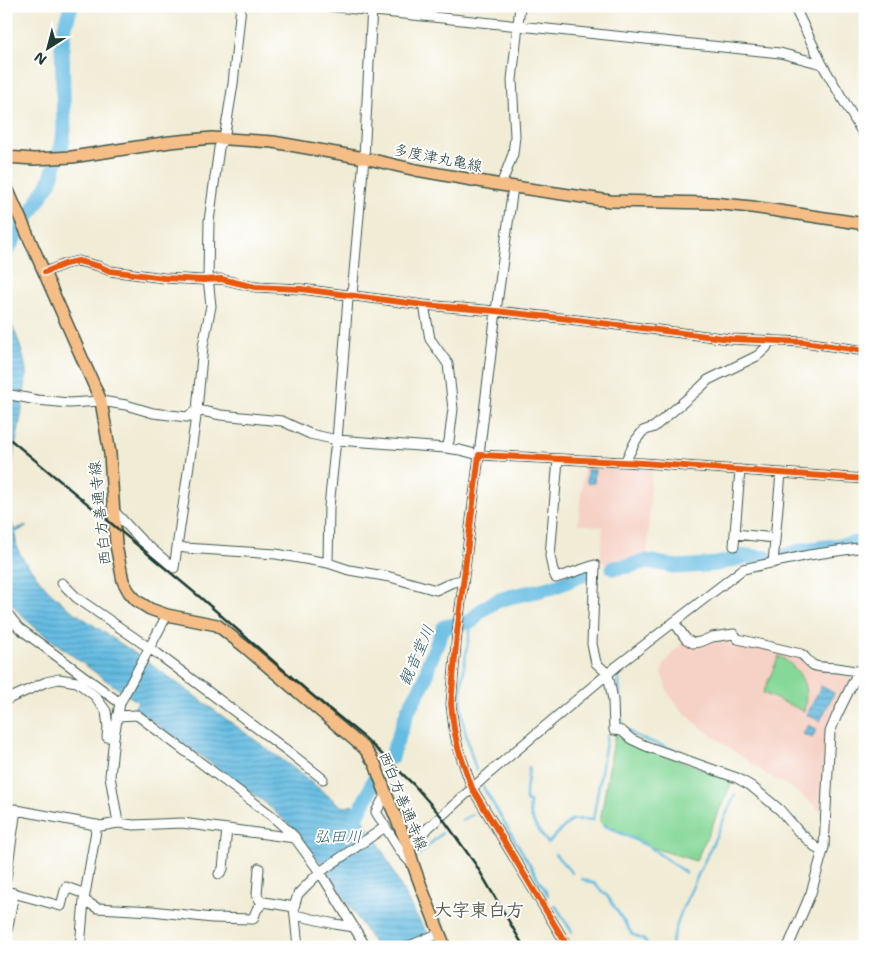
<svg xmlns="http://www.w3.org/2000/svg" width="871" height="953" font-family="'Shantell Sans','Klee One',sans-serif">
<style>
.built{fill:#f6d1c5}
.green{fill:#86d899;stroke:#528a66}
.water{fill:url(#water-rules);stroke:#427c8b}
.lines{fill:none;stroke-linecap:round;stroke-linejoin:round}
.stream{stroke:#65bce2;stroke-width:2.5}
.river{stroke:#65bce2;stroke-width:15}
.minor-casing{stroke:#3e574c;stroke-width:11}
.major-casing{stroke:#3e574c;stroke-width:14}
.minor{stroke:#fff;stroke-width:9}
.major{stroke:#f6be87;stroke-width:11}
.rail{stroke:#1f3d34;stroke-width:2.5}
.cycleway-casing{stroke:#fff;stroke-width:9}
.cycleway{stroke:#e8590c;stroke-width:6}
.labels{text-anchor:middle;stroke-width:4;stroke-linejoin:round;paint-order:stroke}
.street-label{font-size:15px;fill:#1f3d34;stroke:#fff}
.water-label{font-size:16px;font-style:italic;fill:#346368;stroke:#fff}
.quarter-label{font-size:18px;font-weight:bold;fill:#5f6154;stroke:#fff}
</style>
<defs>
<pattern id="water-rules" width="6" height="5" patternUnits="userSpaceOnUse" patternTransform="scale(1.25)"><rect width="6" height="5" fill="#65bce2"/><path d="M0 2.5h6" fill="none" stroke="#539ab8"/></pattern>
</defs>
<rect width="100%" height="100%" fill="#fff"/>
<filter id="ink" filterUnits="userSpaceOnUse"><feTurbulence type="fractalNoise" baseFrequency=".02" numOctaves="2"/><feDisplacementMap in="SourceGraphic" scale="10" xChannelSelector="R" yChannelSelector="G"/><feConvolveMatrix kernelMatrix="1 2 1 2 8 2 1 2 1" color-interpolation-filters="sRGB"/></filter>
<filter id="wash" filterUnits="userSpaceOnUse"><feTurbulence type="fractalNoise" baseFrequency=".0096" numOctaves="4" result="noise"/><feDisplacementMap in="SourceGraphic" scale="20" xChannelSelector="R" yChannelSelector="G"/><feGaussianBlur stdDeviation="1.12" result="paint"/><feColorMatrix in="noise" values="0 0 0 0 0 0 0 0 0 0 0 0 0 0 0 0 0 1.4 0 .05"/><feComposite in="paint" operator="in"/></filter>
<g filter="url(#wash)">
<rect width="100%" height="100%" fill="#f1ecd5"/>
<path class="built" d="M584,465L652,468L647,558L607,565L600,561L603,527L578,524Z
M730,638L736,642L748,646L801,657L805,661L807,667L811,669L835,670L839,673L850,676L851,679L828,727L824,743L821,812L803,796L789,786L769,776L703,729L680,709L668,693L662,675L663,667L672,653L685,641Z"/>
<path class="green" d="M779,656C801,669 810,685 804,711L763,693Z
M615,734L632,744L733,780L696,861L650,847L600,822Z"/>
<path class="water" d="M6,312C14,328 24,353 26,371C27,378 25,386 24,394C20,438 0,487 14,530L26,525V527L15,533L17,548L23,559L48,590L68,608L151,664L292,767L341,806L346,807L353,805L361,813L369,831L377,840L415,914L429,935L434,947H376L330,875L295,830L263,801L233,779L134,708L138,702C113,686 89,668 65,650C43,633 21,620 6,595Z
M587,469L595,470L594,483H587Z
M821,686L834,693L820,721L807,715Z
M808,725L817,729L812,738L803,734Z"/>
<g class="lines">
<path class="stream" d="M472,621C466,653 458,689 463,721C466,738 471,754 476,770
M618,673L619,681L621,717L624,727L633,734L643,739L692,756L719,767
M529,767L526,791V801L530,802C528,819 538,830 548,843L571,820L582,819L593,820L607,736
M483,787L548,895
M793,819L808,834
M462,820L473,814
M603,825L648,846L686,873
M555,854L572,873
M416,857L442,833
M582,879L595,884L608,897L632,934L644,940L649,947
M555,905L572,932
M438,914L453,947
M670,947L681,912L735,795"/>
<path class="river" d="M6,252L49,183L62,145L64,130L62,45L64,30L71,6
M783,556L804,550L865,542
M613,568L629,566L647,561L678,567L717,564L746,556L767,558
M392,757L395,746L408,710L425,680L429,663L444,627L472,621C488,595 526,595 553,587C565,583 577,577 589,572
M350,829L369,793L373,781"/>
</g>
</g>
<g filter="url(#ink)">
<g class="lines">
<defs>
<path id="minor" d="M327,6L780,53L822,64
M794,6L822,64L865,137
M501,185L513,154L515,136L512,80L520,6
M45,272L65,264L78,261L98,266L110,271L164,278L203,280L221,279L255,287L301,289L424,305L496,311L569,319L730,339L804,342L865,351
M424,305L430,339L448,364L453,409L449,441L446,448
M6,394L37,400L69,403L101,401L126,405L153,413L187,417L197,410L221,415L282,421L310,434L337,440L446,448L460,450L479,455L496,311L513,187
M558,459L550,556L553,571L556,578L595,565L592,644L596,663L608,674L613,700L614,730L622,731L631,739L646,746L737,778L751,786L780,810L798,831L822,853
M625,462L636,440L643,431L654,427L700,388L708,380L757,356L766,348L770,340
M115,512L141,540L174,568L197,410L203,346L211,306L208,278L209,221L219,148L225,133L233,84L241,6
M735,534L775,538
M178,546L185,548L276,554L328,563L349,570L390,577L436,590L453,582L462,580
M734,546L740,470
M328,563L329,507L335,449L337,440L348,299L352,295L364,158L372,6
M773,563L781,473
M62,583L77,598L158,654L289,752L323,779
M6,612L19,628L120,703
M674,622L686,639L693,643L700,642L712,637L734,634L738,639L801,654C806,657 808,662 813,665C819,668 829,667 837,668C846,669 855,672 865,671
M6,700L46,682L59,679L77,682L95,696L106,711L108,727L107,737H114
M117,716L137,715L272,816L295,837
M386,794L376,812L401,852L412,864
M6,808L101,826
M118,823L110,776L114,737L120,703L167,615
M408,846L487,775L549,723L617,666L743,569L809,555L865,547
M259,868L257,895L262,904
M219,874L223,869L227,829
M6,879L16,809
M6,891L61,906L66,887L85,894
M84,900L97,908L152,911L212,918L253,919L257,909L264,902L294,907
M295,915L335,924L354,927
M6,937L14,893
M80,947L84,900L97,825L101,826L118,823L134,825L182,823L295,838L320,872L366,947
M298,947L294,907L298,894L320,872L385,827
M407,947L440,933
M568,947L472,788L458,748L454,729L451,704L457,633L479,455L643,463L865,479
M788,947L811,893L824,847L830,732L837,715L858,672"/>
<path id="major" d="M6,157L34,159L72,157L170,142L212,138L273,142L364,158L416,170L501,185L610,201L712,203L752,207L865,224
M6,186L101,401L110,454L116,545L123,581L129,592L137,601L150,609L167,615L217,625L245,647L365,749L375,764L386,794L408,846L414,867L422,889L445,947"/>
</defs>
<use href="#minor" class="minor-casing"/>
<use href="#major" class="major-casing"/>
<use href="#minor" class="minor"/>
<use href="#major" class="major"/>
<path class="rail" d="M6,436L201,598L311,694L365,738L414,785L441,816L476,865L524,947"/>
<defs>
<path id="cycleway" d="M45,272L65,264L78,261L98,266L110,271L164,278L203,280L221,279L255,287L301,289L424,305L496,311L569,319L730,339L804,342L865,351
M568,947L472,788L458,748L454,729L451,704L457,633L479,455L643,463L865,479"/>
</defs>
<use href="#cycleway" class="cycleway-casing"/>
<use href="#cycleway" class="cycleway"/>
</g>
</g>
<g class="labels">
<g class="street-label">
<text transform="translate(438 158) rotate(11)" y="5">多度津丸亀線</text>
<text transform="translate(100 513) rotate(-96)" y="5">西白方善通寺線</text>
<text transform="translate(403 801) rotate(68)" y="5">西白方善通寺線</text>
</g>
<g class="water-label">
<text transform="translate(416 655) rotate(-66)" y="6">観音堂川</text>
<text x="338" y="842">弘田川</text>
</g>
<g class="quarter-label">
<text x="479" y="916">大字東白方</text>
</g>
</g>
<rect width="871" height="953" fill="none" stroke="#fff" stroke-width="25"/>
<g transform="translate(48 48) rotate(216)" stroke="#ffffff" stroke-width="4" paint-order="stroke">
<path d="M0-4L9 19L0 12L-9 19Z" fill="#1f3d34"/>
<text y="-8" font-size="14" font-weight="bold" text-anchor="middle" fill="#1f3d34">N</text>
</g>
</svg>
